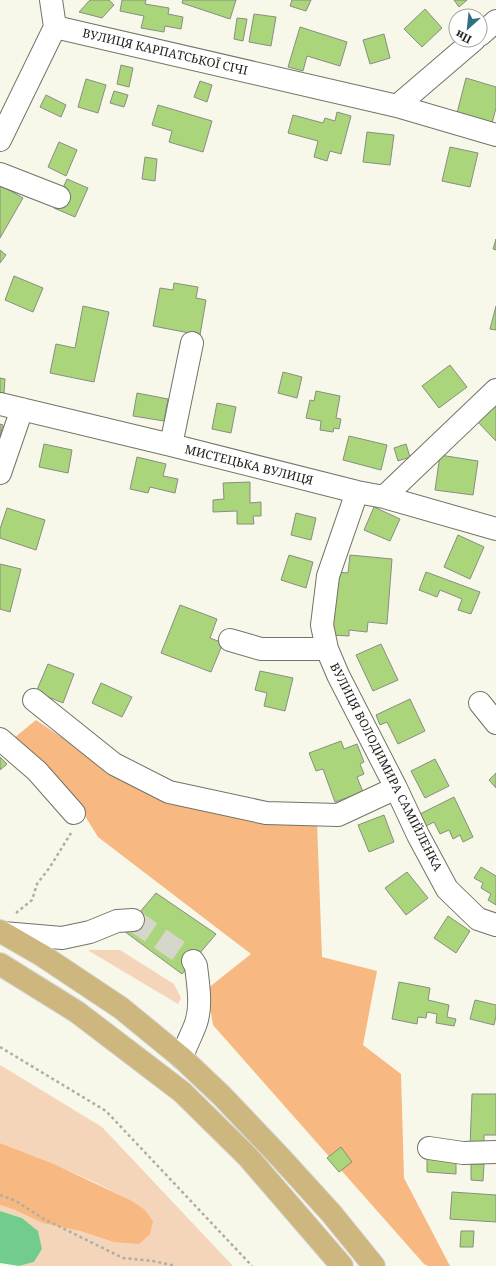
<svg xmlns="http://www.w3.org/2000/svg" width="496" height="1266" font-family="'Noto Serif',serif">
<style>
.green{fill:#f4d5ba}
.forest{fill:#f7b881}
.water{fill:#72cd8d}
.building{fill:#aad57a;stroke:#888e82}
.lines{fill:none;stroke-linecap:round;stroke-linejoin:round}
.minor-tunnel{stroke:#d6d7cb;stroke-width:22;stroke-dasharray:22 11;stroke-linecap:butt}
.minor-casing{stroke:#737367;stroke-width:24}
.major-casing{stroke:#d6d6d6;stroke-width:24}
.path{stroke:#aeaea3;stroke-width:2.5;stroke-dasharray:3 3;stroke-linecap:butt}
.minor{stroke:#fff;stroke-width:22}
.major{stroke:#ceb67f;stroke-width:22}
.labels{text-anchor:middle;stroke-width:3;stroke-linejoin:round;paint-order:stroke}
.street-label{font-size:12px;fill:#1e1e19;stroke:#fff}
</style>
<rect width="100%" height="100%" fill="#f7f8ea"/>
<path class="green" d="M89,950H120L174,984L181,998L178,1004L89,951Z
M0,1065L102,1127L233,1266H19L34,1262L42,1249L38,1232L22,1218L0,1211V1205L113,1242L144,1209C99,1181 49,1162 0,1143Z"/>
<path class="forest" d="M36,720L73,745L167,804L317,822L322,957L377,971L363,1045L401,1074L404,1178L450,1266H428L424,1264L213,1025L207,989L251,954L98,837L77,803L14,738Z
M0,1143L54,1164L130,1200L144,1209L153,1221L150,1234L139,1244L113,1242L80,1231L43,1223L15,1210L0,1205Z"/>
<path class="water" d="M0,1211L22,1218L38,1231L42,1249L34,1262L19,1266L0,1263Z"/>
<path class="building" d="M90,0H109L114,5L102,18L79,12Z
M122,0H146L145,4L169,8L168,14L183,17L181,29L165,26L164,32L141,28L144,16L120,11Z
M183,0H236L230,19L182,3Z
M292,0H311L306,11L290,6Z
M454,0H467L459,7Z
M425,9L442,28L422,47L404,29Z
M254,14L276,17L271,46L249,42Z
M237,18L247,19L243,41L234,39Z
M300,27L347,42L340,66L307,56L303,71L288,67Z
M384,34L390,58L370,64L363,40Z
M121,65L133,68L129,87L117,84Z
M466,78L496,87V108L492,123L457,113Z
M86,79L106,85L98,113L78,107Z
M200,81L212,85L207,102L194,97Z
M114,91L128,95L124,107L110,103Z
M46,95L66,105L61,117L40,107Z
M158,105L212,121L203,152L169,142L172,131L152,125Z
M337,112L351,116L341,154L330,151L327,161L314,157L318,141L288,133L293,115L323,123L325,118L335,121Z
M367,132L394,135L390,165L363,162Z
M59,142L77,150L66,176L48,167Z
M450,147L478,153L470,187L442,181Z
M145,157L157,159L155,181L142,179Z
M67,179L88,188L75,217L54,208Z
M0,185L23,198L0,238Z
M496,239V250L493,249Z
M0,250L6,255L0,263Z
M14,276L43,288L33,312L5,300Z
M174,283L198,287L196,298L206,300L200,335L153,326L160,288L173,290Z
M83,306L109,312L94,382L50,373L56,344L75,348Z
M496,306V330L490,329Z
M450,365L467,387L439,408L422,386Z
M283,372L302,377L297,398L278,393Z
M0,378L5,379L4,393H0Z
M316,391L340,396L336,418L341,419L339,429L334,428L333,432L320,430L321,421L306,418L310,400L314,401Z
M137,393L168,399L164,421L133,416Z
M496,401V441L476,420Z
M217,403L236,407L231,433L212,429Z
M0,424L3,425L0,436Z
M349,436L387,445L381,470L343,460Z
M44,444L72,450L68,473L39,467Z
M406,444L410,457L398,461L394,448Z
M440,455L478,461L473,495L435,490Z
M137,457L166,464L163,476L178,479L175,493L150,487L148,493L130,489Z
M250,482V503L261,502V516H253L254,524H237V511L213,512V500L224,499L223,483Z
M374,507L400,519L390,541L364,530Z
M7,508L45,520L36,550L0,538V529Z
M296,513L316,518L311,540L291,535Z
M458,535L484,547L470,579L444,567Z
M289,555L313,562L306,588L281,580Z
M350,555L392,559L387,624L368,622L367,632L349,630V636L331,635L336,572L348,573Z
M0,564L21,569L10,612L0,609Z
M426,572L480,592L471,614L458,610L462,599L440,590L437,597L419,590Z
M180,605L217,619L210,638L223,643L211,672L161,653Z
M381,644L398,680L373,691L356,655Z
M48,664L74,674L63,703L36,692Z
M260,671L293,678L285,711L264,706L267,693L255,690Z
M101,683L132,697L122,717L92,703Z
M410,699L425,731L398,744L387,722L380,725L376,715Z
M341,741L344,749L357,744L364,762L360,764L364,774L357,777L363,792L335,802L323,769L316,771L309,753Z
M0,757L7,764L0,770Z
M435,759L449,786L425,798L411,771Z
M496,773V788L489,780Z
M454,797L473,837L463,842L460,835L453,839L449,830L440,834L434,822L426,826L420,814Z
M384,815L394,842L369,852L358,825Z
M481,867L496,876V905L488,900L491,894L481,888L483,883L474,878Z
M407,872L428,898L406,915L385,888Z
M156,893L216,934L182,974L124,931Z
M448,916L470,931L456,953L434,938Z
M399,982L430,988L428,1000L449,1005L447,1017L456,1019L454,1026L436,1023L437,1014L427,1012L426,1018L418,1017L417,1024L392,1019Z
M475,1000L496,1005V1016L494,1025L470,1019Z
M472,1094H496V1135H484V1147H470Z
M341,1147L352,1162L339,1172L327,1158Z
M427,1158L456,1159V1174L427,1172Z
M471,1164H484L483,1181L471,1180Z
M452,1192L496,1195V1222L450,1219Z
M461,1231H474L473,1247H460Z"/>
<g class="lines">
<path class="minor-tunnel" d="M133,920L193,961"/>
<defs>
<path id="minor" d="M51,0L55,27
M55,27L397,106L496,135
M480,35L496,21
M397,106L474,40
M0,140L55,27
M0,174L59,197
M0,404L171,445L357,492L384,497L496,529
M171,445L192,343
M0,473L22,409
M357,492L328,576L322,625L327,649L338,675L396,788L418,835L447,889L478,919L496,925
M384,497L496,390
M230,640L261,649H327
M34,700L114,764L169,792L266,813L338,815L396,788
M480,703L496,723
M0,739L37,771L74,813
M3,933L62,938L90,932L117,921L133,920
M182,1058C185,1046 192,1035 196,1023C202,1005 198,984 196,966L193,961
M429,1148L463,1153L496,1152"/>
<path id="major" d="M0,931L43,956L121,1008L182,1058L222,1096L280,1157L331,1213L374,1266
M0,964L77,1012L182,1092L248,1157L342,1266"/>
</defs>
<use href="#minor" class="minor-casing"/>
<use href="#major" class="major-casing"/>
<path class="path" d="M16,913L32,900L37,884L50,867L71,833
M0,1047L106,1111L252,1266
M0,1195L16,1201L42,1218L123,1258L153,1261L176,1266"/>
<use href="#minor" class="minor"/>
<use href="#major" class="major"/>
</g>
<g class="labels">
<g class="street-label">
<text transform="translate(165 52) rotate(13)" y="4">ВУЛИЦЯ КАРПАТСЬКОЇ СІЧІ</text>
<text transform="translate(249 465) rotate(14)" y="4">МИСТЕЦЬКА ВУЛИЦЯ</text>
<text transform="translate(386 767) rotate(63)" y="4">ВУЛИЦЯ ВОЛОДИМИРА САМІЙЛЕНКА</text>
</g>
</g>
<g transform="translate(468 28) rotate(207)"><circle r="19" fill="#ffffff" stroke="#a5a5a3"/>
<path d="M0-3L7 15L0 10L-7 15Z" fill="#2f7183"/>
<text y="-6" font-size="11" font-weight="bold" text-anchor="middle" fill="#1e1e19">Пн</text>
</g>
</svg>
